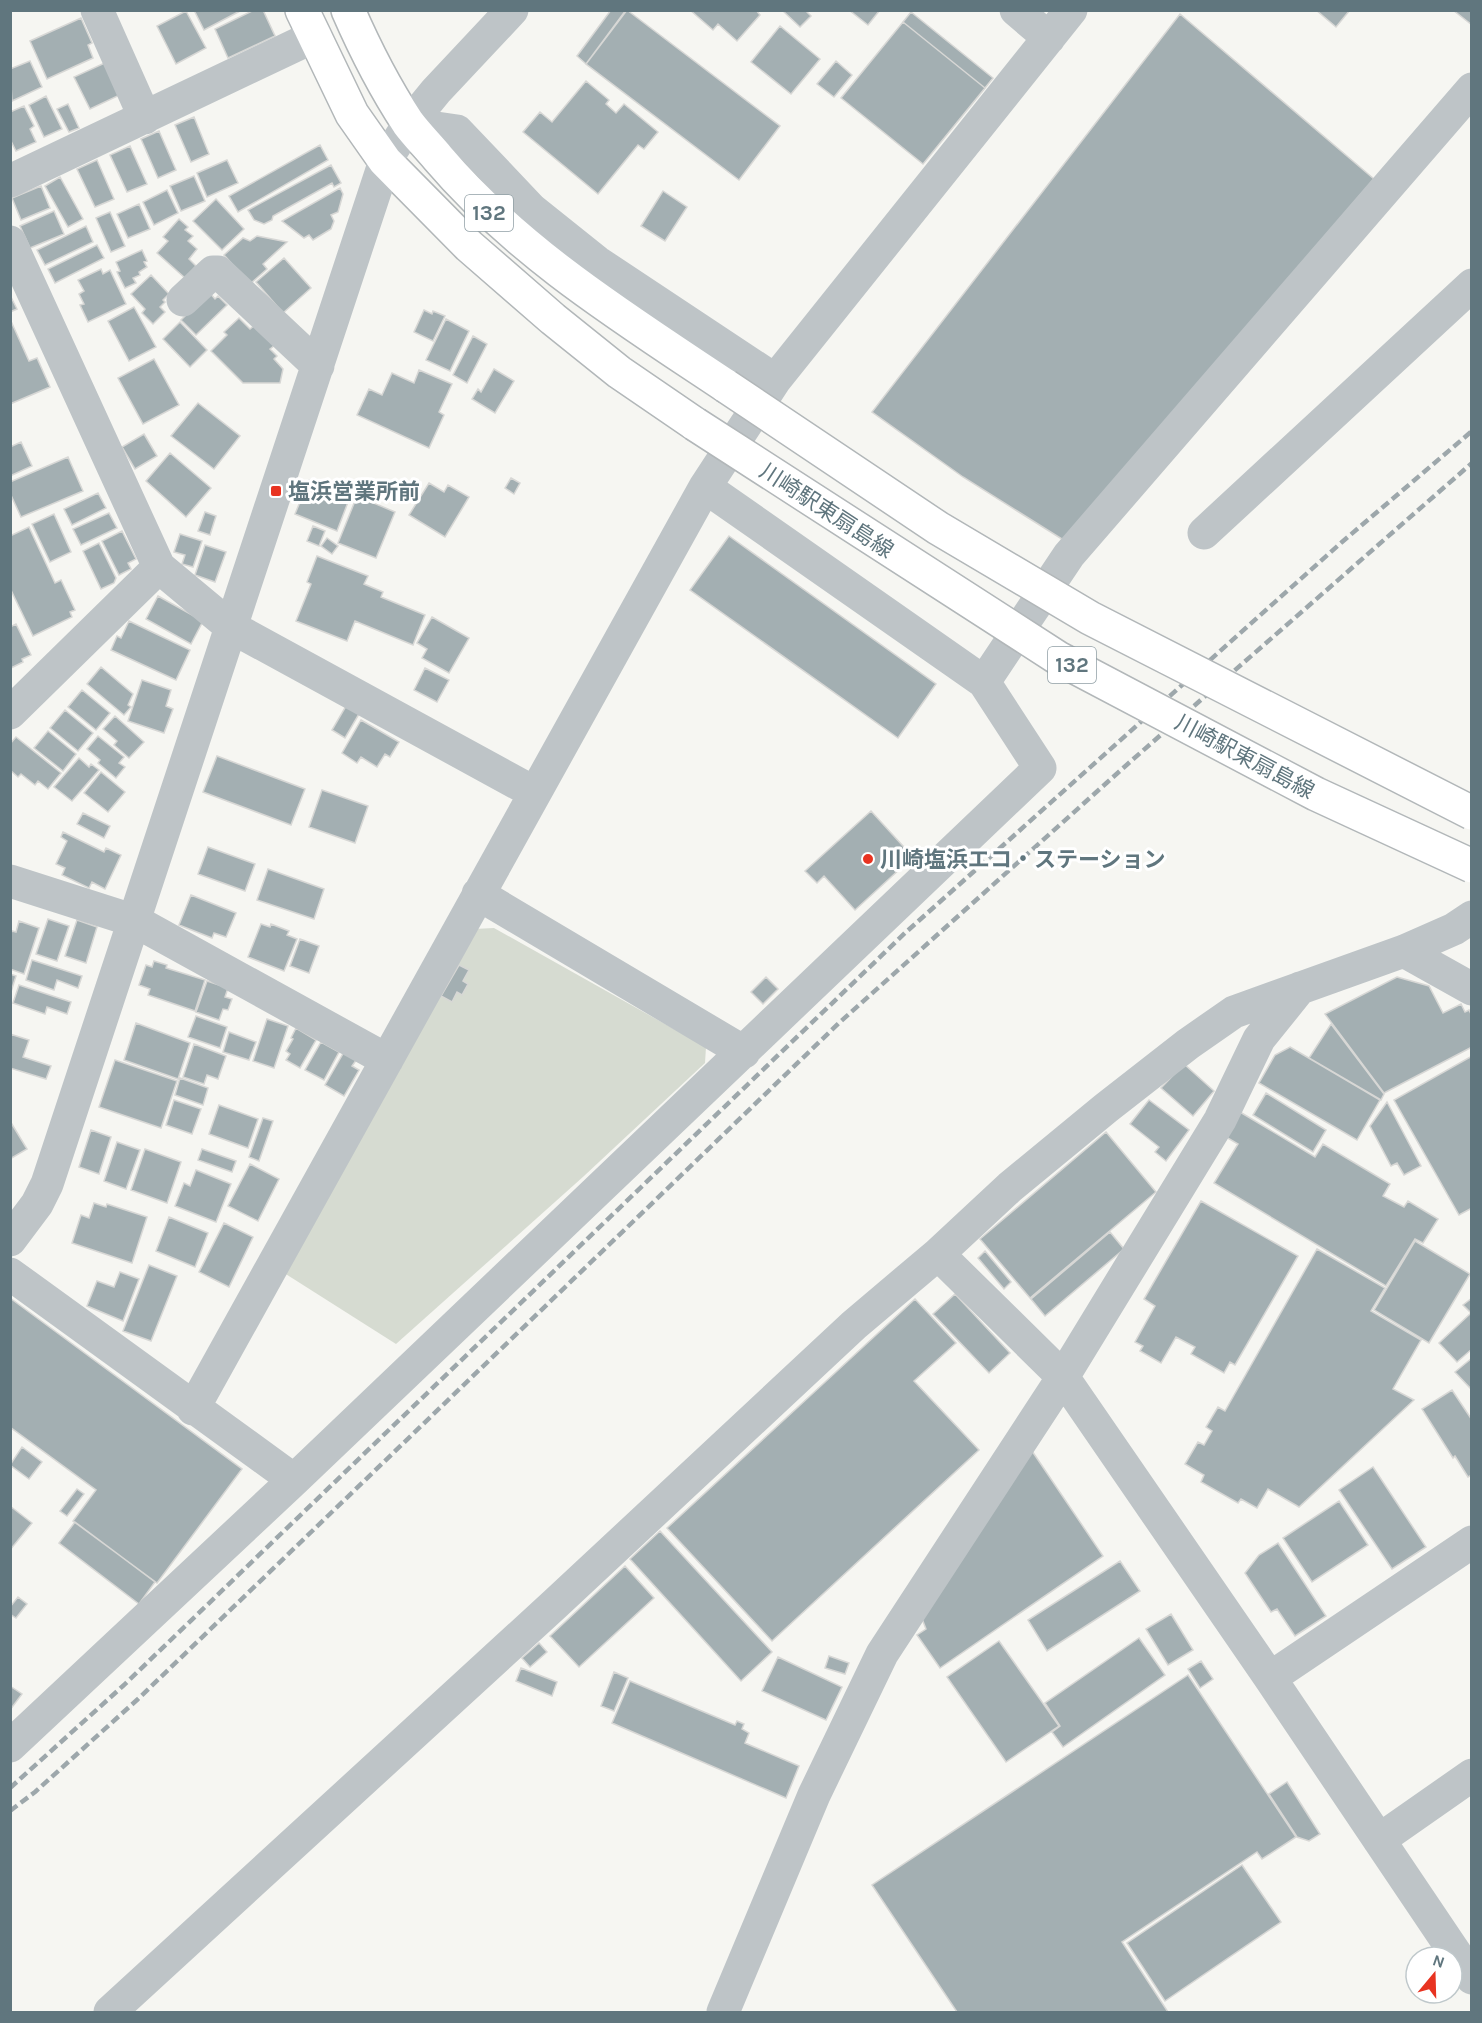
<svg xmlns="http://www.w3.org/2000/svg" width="1482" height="2023" font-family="Karla,'Noto Sans JP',sans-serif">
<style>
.green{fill:#d6dbd1}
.building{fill:#a3afb2;stroke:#d7d7d5;stroke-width:1.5}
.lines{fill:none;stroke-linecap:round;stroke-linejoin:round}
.highway-casing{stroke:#b2b7b9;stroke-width:36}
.minor{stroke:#bec4c7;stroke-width:33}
.highway{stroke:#fff;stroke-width:33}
.rail{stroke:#9da7ab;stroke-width:4.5;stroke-dasharray:9 4.5;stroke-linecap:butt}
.highway-bridge-casing{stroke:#b2b7b9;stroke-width:36;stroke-linecap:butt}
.highway-bridge{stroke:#fff;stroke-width:33}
.poi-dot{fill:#e83321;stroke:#fff;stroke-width:2}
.labels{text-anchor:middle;stroke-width:6;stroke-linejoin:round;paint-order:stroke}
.shield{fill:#fff;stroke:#909fa5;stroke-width:1.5}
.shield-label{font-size:21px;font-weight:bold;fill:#60767e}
.poi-label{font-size:22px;font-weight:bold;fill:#60767e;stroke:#fff;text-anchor:start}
.street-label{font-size:22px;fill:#60767e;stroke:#fff}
</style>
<rect width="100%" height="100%" fill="#f6f6f2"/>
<path class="green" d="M494,928L706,1047L705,1063L584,1176L396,1344L281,1271L474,929Z"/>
<path class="building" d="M194,10H242L204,30Z
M254,10H263L275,36L228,58L215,29Z
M611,10H626L586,64L577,56Z
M627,10L780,126L739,180L586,64Z
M690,10H756L760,15L737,41L718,24L713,30Z
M782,10H805L811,16L800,27Z
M849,10H880L868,25Z
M1316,10H1350L1336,27Z
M1453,10H1472V25Z
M186,11L206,48L176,64L157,26Z
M911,12L993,78L985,88L903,22Z
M1180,14L1374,179L1065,541L963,477L872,412Z
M81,18L92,43L88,45L93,58L47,79L30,41Z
M903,22L985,88L923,164L841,98Z
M780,26L820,59L791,94L751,62Z
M30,61L42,87L12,101L10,69Z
M109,61L124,93L90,109L74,77Z
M836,61L852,75L834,97L817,84Z
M586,81L609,100L606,104L616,113L624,104L658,132L644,149L638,145L598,194L523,132L540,112L552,122Z
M46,96L62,129L44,137L29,105Z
M68,104L79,128L69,132L57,109Z
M24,106L34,126L30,129L36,142L16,151L10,139V112Z
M194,117L209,154L191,162L175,125Z
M159,131L176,170L158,178L141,139Z
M320,145L328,160L238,212L229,196Z
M130,146L147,184L127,192L110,155Z
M97,160L114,199L95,207L77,169Z
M227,160L238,183L207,197L197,173Z
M331,165L341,183L334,187L332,183L273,216L272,220L264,224L254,220L248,210Z
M194,176L205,201L181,211L170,186Z
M60,177L83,219L68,227L45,186Z
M41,186L50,208L21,220L12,198Z
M340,188L343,194L338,212L331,215L334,221L331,229L313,240L309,235L304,238L282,221Z
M167,190L178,213L154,225L143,202Z
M663,191L687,207L665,241L641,226Z
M216,199L244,229L222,250L193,221Z
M139,204L150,229L128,238L117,214Z
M54,211L64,234L30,248L20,226Z
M110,212L125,246L111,252L96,218Z
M179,219L188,227L185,230L193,236L188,241L197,249L189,259L196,266L185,278L157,253L168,241L163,237Z
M86,226L93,242L45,265L37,250Z
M257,236L287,242L263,264L267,269L250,284L224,255L243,238L250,241Z
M97,245L104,258L55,283L48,269Z
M142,250L147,261L144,262L147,267L139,272L140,275L133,278L136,283L125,288L117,272L120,271L116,262Z
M284,258L311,288L283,313L256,282Z
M101,269L103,274L110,270L126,304L88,322L80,305L84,304L79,294L84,291L78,280Z
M151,275L169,294L163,300L165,302L160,307L165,312L153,324L142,313L145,309L131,294Z
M209,292L215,299L218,296L227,305L196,335L181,320Z
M10,295L17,309L10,312Z
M134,307L156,347L129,361L108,321Z
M424,310L432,314L433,311L445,316L433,341L414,332Z
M239,318L250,329L256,324L275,345L270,349L277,356L274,359L283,369L280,383H243L211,351L227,335L224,332Z
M10,319L29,361L37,358L50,387L10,404Z
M446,319L469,331L450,371L426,360Z
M180,322L207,350L190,367L163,339Z
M473,336L487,344L467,383L453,375Z
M154,359L179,405L143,424L118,378Z
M494,369L514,381L495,413L472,399L478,389L481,392Z
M419,370L452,384L439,412L444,415L429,448L357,415L369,389L382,395L392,373L414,383Z
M198,403L240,436L214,469L171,436Z
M144,434L157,456L135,469L122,447Z
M21,442L32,466L10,476V447Z
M170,453L211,488L186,517L146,481Z
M68,457L83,491L21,517L10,493V482Z
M511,478L520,483L514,494L505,488Z
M309,480L350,497L337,531L295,514Z
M429,483L444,492L448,485L469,497L445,537L409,515Z
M98,493L106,508L72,525L64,509Z
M357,496L395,512L376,558L338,543Z
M205,512L216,516L210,535L198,531Z
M109,513L117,528L81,545L73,529Z
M54,514L71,552L50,562L32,524Z
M313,526L325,531L319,546L307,541Z
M29,527L55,583L61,580L75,610L70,612L72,617L33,636L10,588V536Z
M122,531L136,559L128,563L131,569L119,575L102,541Z
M180,534L202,541L193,567L182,564L185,555L174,552Z
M729,536L936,684L898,738L690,590Z
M327,538L338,546L332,554L321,546Z
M99,543L116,578L114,583L101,589L83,551Z
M205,545L226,552L215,582L195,575Z
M317,556L368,576L364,584L383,592L381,597L425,615L413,645L355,621L347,641L296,621L311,584L307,582Z
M158,596L203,621L191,644L146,619Z
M432,617L469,638L449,673L422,658L427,649L417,643Z
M129,621L190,650L176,680L111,650L117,636L121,638Z
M16,624L31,655L22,659L23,662L11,668L10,627Z
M101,667L133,694L128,705L131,707L124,715L87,684Z
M425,668L449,680L437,702L414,690Z
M142,680L171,690L166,706L173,709L164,733L128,721Z
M82,690L110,713L96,730L68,707Z
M346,706L359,714L345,738L332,730Z
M65,710L93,733L78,751L50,728Z
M115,716L144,742L129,758L114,745L117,741L103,729Z
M361,720L399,742L390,757L385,754L377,767L361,757L357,763L342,753Z
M48,731L76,754L63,771L34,748Z
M98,736L124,757L119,763L125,767L116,778L98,763L100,760L87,749Z
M16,737L61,773L48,789L38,781L35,785L21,774L18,777L10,770V744Z
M217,756L305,789L291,825L203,792Z
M79,758L89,767L91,764L99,770L72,801L54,787Z
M101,772L125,792L108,812L84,793Z
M322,790L368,806L355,843L309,827Z
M871,811L913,857L855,910L824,876L817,883L805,871Z
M83,813L110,826L104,838L77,824Z
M63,832L104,852L106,848L121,855L105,889L92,882L89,888L62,875L65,868L56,864L67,841L61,837Z
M208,847L255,864L245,891L198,874Z
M268,869L324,889L314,919L257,900Z
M191,895L236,913L226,937L214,933L212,938L179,925Z
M48,919L69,926L57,961L36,954Z
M77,920L97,927L86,963L65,956Z
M19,921L39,928L24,974L10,969V936L12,931L16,932Z
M261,924L270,927L271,924L289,931L287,935L297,939L284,971L248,957Z
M300,939L319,946L309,973L290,966Z
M32,960L82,976L78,988L57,980L54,990L26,980Z
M154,961L167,965L166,968L205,980L195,1011L148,995L150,989L139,985L146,965L152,967Z
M459,965L469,970L463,981L468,984L462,995L457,992L452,1002L441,996Z
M10,974L16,976L10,995Z
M766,977L778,989L763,1004L751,992Z
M1397,977L1429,986L1443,1013L1461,1004L1465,1012L1469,1010L1472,1016V1047L1384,1093L1325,1014Z
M207,981L228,988L225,997L232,999L228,1010L223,1009L219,1020L196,1012Z
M19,985L71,1002L67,1014L47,1007L45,1014L13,1003Z
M196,1016L227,1027L220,1048L188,1037Z
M267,1019L288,1026L274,1068L253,1061Z
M136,1023L190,1043L178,1079L124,1060Z
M1331,1024L1384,1094L1381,1100L1309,1058Z
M296,1028L316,1040L300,1068L286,1060L290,1054L286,1051L293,1039L291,1038Z
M229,1032L256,1042L249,1060L223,1052Z
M10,1034L29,1040L23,1057L51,1066L46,1079L10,1068Z
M321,1042L339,1052L324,1080L305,1070Z
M194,1044L226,1056L218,1079L207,1075L204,1084L183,1077Z
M1290,1047L1380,1100L1357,1140L1259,1083L1275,1055Z
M344,1052L357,1059L352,1066L359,1070L344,1096L325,1085Z
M1472,1056V1208L1459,1215L1394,1100Z
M115,1060L177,1081L161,1128L99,1107Z
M1184,1064L1214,1091L1193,1116L1161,1088Z
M180,1078L208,1088L203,1105L175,1095Z
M1266,1093L1326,1130L1313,1152L1253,1115Z
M174,1100L201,1109L192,1134L166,1125Z
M1149,1100L1189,1130L1166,1161L1155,1152L1159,1147L1130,1124Z
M1387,1102L1421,1166L1404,1175L1397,1163L1391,1166L1370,1126Z
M219,1105L258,1119L248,1148L209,1134Z
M1240,1112L1315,1157L1323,1144L1390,1184L1383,1196L1404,1207L1408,1201L1438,1219L1423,1243L1415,1239L1386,1286L1214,1183L1238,1144L1226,1137Z
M263,1118L273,1121L259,1161L249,1157Z
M10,1121L27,1149L10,1159Z
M91,1130L111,1137L99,1174L79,1167Z
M1106,1132L1156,1192L1030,1298L980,1239Z
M117,1142L140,1150L126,1189L104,1181Z
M145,1149L181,1162L167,1203L131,1190Z
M202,1149L236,1161L232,1172L198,1160Z
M250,1164L279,1179L258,1221L228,1206Z
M196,1170L231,1184L216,1222L175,1206L184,1183L190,1186Z
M1201,1201L1298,1256L1235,1365L1230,1362L1224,1373L1191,1354L1195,1347L1176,1337L1161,1363L1140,1351L1143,1346L1135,1342L1155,1306L1144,1299Z
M94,1203L106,1207L107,1204L147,1217L132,1263L72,1243L81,1215L89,1218Z
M169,1217L208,1233L195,1267L156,1251Z
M224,1223L253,1237L229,1287L199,1272Z
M1110,1232L1124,1249L1045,1316L1031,1299Z
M1415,1241L1470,1274L1429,1343L1374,1310Z
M1317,1249L1385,1288L1371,1311L1421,1340L1393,1389L1414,1400L1299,1507L1268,1489L1257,1508L1241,1499L1238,1503L1201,1482L1204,1475L1185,1464L1198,1442L1204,1445L1212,1431L1206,1427L1218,1407L1225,1411Z
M985,1251L1011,1282L1004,1289L978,1258Z
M149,1265L177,1276L151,1341L123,1331Z
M120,1272L139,1279L123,1321L87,1306L97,1281L114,1287Z
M955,1294L1010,1353L989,1373L933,1314Z
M10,1298L242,1469L157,1583L73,1521L96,1490L10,1427Z
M1472,1298V1349L1457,1362L1439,1343L1471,1313L1463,1305Z
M915,1299L956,1343L914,1381L979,1450L772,1641L667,1528Z
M1472,1358V1390L1455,1372Z
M1452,1390L1472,1420V1475L1468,1477L1455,1456L1453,1458L1422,1409Z
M22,1447L42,1462L29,1479L10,1465Z
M1032,1451L1103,1556L940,1668L917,1635L926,1629L921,1616Z
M1373,1467L1426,1547L1392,1569L1339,1490Z
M77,1489L84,1494L67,1516L60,1511Z
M1339,1501L1368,1545L1312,1582L1283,1538Z
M10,1506L32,1523L10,1550Z
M75,1522L155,1582L139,1604L59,1543Z
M660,1531L772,1652L741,1681L630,1559Z
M1278,1543L1326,1616L1295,1636L1277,1609L1271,1612L1245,1573L1259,1555Z
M1120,1561L1140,1591L1047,1651L1028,1620Z
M625,1566L654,1598L579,1667L550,1636Z
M18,1597L27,1604L16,1618L10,1614V1607Z
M1171,1614L1193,1650L1168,1665L1146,1629Z
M1139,1638L1165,1675L1063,1747L1052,1732L1060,1726L1045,1703Z
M999,1641L1059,1726L1006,1762L947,1677Z
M539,1643L547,1652L530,1667L522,1658Z
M829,1656L849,1663L845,1674L825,1668Z
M778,1657L842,1687L826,1720L762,1691Z
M1201,1661L1213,1679L1200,1688L1188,1669Z
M521,1668L557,1682L552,1696L516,1681Z
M614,1672L628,1678L614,1711L601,1706Z
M1188,1675L1296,1837L1262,1859L1257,1852L1122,1942L1168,2012H957L872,1885Z
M630,1681L735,1725L737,1721L744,1724L742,1729L749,1733L745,1743L799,1766L786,1798L612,1723Z
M10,1686L22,1694L10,1710Z
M1287,1782L1320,1834L1309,1841L1297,1837L1269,1794Z
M1242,1865L1281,1922L1165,2001L1127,1943Z"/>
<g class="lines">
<defs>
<path id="highway" d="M302,10L352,114L385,161L469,246L553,319L619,372L695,424
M348,10C365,49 385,88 408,123C417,135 428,146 438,158C518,252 624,318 726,386"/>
</defs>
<use href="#highway" class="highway-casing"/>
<path class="minor" d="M97,10L145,118
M1016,10L1049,38
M409,124L457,131L532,210L597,262L775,380
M10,181L315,36
M10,242L159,567L231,627L535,793
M183,300L213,272H218L318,366
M705,487L984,682
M1204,533L1472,285
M10,713L159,567
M10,881L135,921L387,1060
M478,894L744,1052
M1404,951L1472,989
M10,1240L37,1204L47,1184L385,161L409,124L436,91L512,10
M938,1254L1063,1377L1270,1678L1472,1978
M10,1274L294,1480
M193,1409L705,487L775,380L1071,10
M1270,1678L1472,1542
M10,1746L294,1480L1040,768L984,682L1069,555L1472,89
M1379,1840L1472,1775
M110,2012L555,1604L854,1325L938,1254L1010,1187L1106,1108L1188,1044L1234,1012L1404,951L1454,929L1472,917
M723,2012L814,1795L882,1654L1063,1377L1220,1120L1259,1039L1300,988"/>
<use href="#highway" class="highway"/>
<path class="rail" d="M10,1788L124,1685L905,933L1342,542L1472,431
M10,1811L35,1792L138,1699L839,1023L1131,761L1472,463"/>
<defs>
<path id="highway-bridge" d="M726,386L938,528L1090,618L1472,813
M695,424L1058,658L1316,794L1472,866"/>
</defs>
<use href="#highway-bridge" class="highway-bridge-casing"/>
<use href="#highway-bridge" class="highway-bridge"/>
</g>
<g class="poi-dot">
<rect x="270" y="485" width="12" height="12" rx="3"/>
<circle cx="868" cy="859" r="6"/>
</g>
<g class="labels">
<g class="shield">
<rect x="465" y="195" width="48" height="36" rx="4.5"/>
<rect x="1048" y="647" width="48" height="36" rx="4.5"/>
</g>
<g class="shield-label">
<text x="489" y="220">132</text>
<text x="1072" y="672">132</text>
</g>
<g class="poi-label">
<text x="288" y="499">塩浜営業所前</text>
<text x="880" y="867">川崎塩浜エコ・ステーション</text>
</g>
<g class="street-label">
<text transform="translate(827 510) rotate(33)" y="8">川崎駅東扇島線</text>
<text transform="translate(1245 756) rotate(28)" y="8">川崎駅東扇島線</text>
</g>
</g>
<rect width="1482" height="2023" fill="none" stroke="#60767e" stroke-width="24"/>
<g transform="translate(1434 1975) rotate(19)"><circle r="28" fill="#ffffff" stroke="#bfc8cb" stroke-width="1.5"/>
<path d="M0-4.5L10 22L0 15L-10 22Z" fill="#e83321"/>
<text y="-9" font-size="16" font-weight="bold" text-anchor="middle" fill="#60767e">N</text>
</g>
</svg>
